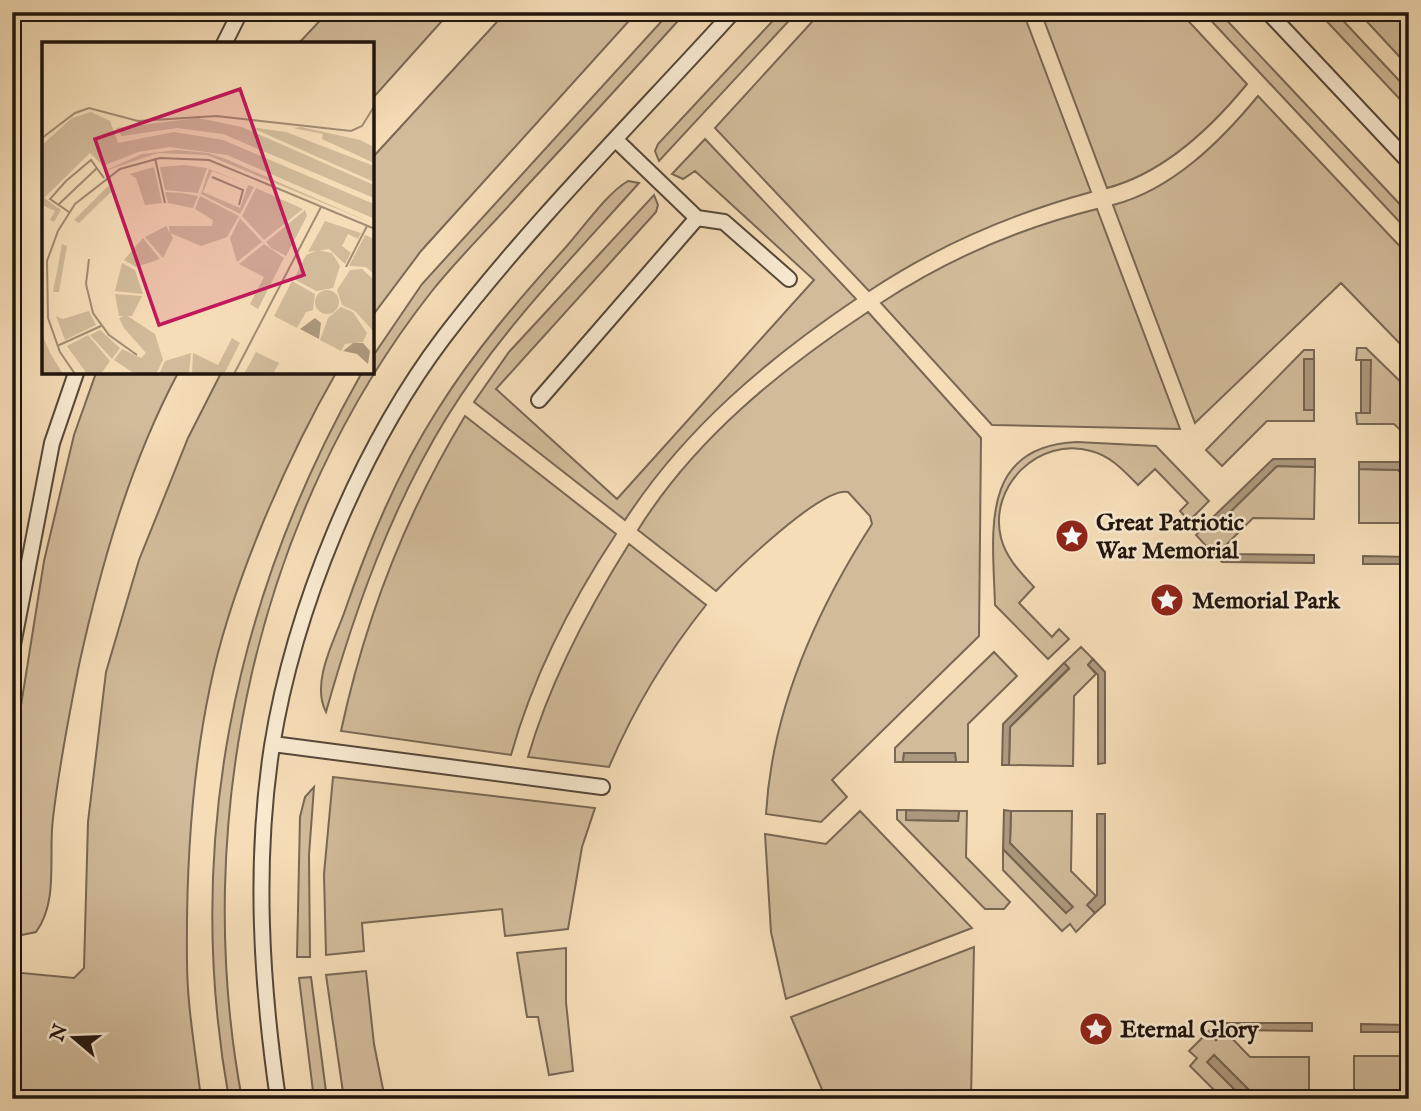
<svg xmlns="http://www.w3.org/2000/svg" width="1421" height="1111" font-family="'IM FELL English',serif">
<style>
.green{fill:#d1bb9a;stroke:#786854;stroke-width:2}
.water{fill:#ad997e;stroke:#756451;stroke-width:2}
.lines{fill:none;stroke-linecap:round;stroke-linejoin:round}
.service-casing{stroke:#554738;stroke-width:18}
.service{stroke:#f8e9d0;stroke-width:14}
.labels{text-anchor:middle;stroke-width:5;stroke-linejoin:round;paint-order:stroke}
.poi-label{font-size:24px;font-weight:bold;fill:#20150e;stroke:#f8e9d0;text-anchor:start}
.inset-road{fill:none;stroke:#a08d73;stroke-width:2}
.view{fill:#c2185b;fill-opacity:0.15;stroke:#c2185b;stroke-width:3.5}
.inset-edge{fill:none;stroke:#20150e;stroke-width:3.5}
</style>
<rect width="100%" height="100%" fill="#f5ddb7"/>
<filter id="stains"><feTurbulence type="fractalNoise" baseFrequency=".00286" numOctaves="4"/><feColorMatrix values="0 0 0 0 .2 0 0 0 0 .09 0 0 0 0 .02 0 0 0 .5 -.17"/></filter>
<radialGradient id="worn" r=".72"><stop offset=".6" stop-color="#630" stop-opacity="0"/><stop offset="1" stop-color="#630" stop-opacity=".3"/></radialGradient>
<path class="green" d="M328,12H450L373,98V44H298Z
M506,12H637L421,251L373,315V157Z
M670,12H686C632,72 578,131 523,190C493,224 460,256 432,291C256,514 190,822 242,1099H229C183,845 234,599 360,376L362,373H373V356L422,284Z
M781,12H797L659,161L655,151L658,144Z
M821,12H1023L1091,192C1011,214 938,245 869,291L715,128Z
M1041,12H1180L1247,84C1211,128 1164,173 1107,188Z
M1203,12H1219L1409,214V232Z
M1318,12H1335L1409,91V109Z
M1358,12H1409V67Z
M1258,96L1409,256V353L1341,283L1195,423L1113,205C1172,190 1221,141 1258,96Z
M705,139L856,299C767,359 684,429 625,520L474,402L509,352L654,195L658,205L656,212L496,389L617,499L814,280L695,171L683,179L672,174Z
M628,181L639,183C572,258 500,331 447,417C391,508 355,609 326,712C311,684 333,643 343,616C368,544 397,473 438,409C475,350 520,298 566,247C583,228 607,193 628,181Z
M1097,209L1180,429L992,425L881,303C948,259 1020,228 1097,209Z
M868,312L981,438L979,636L832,780L847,797L821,822L766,814C772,709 816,611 872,524L870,516L848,492C822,486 735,571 716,591L638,530C694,440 780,370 868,312Z
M1357,348H1366L1409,390V438L1394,424H1357L1356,413H1370V360H1356Z
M1304,350H1314V359H1305V410H1314V421H1267L1222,466L1206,450Z
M96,373H178C130,463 101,565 79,665C69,715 59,767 53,818C48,855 59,901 36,932L12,937V762L44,561L74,435Z
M221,373H336C286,460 230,588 210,687C191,777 186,870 187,961C187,1007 196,1054 201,1099H12V972L74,978L84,968L88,822L106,672L139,560L188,438Z
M465,416L616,534C571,602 533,676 511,755L341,731C365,619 405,515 465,416Z
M1077,442L1156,446L1209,501L1189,521L1180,511L1188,503L1155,469L1138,485C1124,471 1111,456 1091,451C1039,436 988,486 1001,538C1006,558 1021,573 1034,587L1019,603L1052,637L1059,629L1069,639L1048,659L995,605C993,533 978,446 1077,442Z
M1277,466L1315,467L1314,519L1253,518L1223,548L1217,543L1210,550L1196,535L1211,519L1218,524Z
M1359,469L1398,470L1409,481V523H1359Z
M629,544L706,605C666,655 634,708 609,767L528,757C550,681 587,611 629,544Z
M1081,647L1093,659L1088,665L1096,674L1074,696L1073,766L1009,765L1010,727L1069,669L1064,663Z
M994,652L1017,676L968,724V762H956L955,754L904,753L903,762H895V748Z
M333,777L595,808L582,847L568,929L505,936L502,909L362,923L364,951L326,955L324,874Z
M314,787L309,855L310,957H297L300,817L305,797Z
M897,810H906V820L958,821L959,811H967L966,857L1010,902L1004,909H985L897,819Z
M860,811L972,928L786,999L771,932L765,834L826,844Z
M1011,811H1072L1071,871L1096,896L1088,905L1095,913L1076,932L1070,924L1062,931L1003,870V849L1066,913L1072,906L1010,843Z
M974,947L971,1099H826L791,1017Z
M566,948V1002L573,1071L549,1075L538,1017H527L517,953Z
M366,971L374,1044L385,1099H344L326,975Z
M311,977L327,1099H314L299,978Z
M1225,1031L1250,1057H1309V1099H1258L1214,1055L1208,1062L1244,1099H1223L1190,1066L1197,1058L1189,1051L1208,1032L1216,1040Z
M1354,1056H1409V1099H1354Z"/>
<path class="water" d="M1304,359H1314V410H1304Z
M1361,360H1371L1370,413H1361Z
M1273,459H1315V467L1277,466L1217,525L1211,519Z
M1359,462H1401L1409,470V481L1398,470L1359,469Z
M1217,542L1229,554L1314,555V563L1222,562L1210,550Z
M1363,556L1409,557V564H1363Z
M1093,659L1105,672V763L1098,764V675L1088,665Z
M1064,663L1069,668L1010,727L1009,765H1002L1003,724Z
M904,753H955L956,762H903Z
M906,810L959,811L958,821L906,820Z
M1004,810L1011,811L1010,843L1073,907L1066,913L1003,849Z
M1097,814H1105V904L1095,913L1087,905L1097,895Z
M1217,1023H1312V1031L1227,1030L1216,1040L1208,1032Z
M1361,1024L1409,1025V1032H1361Z
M1214,1055L1258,1099H1244L1207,1062Z"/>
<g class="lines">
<defs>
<path id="service" d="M1268,12L1409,162
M224,44L240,12
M616,140L697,218
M539,400L697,218L724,222L789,279
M12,650L52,443L76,373
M273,744L602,787
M278,1099C261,982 254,863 272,746C294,609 360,448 444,337C532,222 636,119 733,12"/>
</defs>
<use href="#service" class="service-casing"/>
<use href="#service" class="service"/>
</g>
<defs>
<symbol id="sight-disc" viewBox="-11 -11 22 22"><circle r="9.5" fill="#8f2418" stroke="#f8e9d0"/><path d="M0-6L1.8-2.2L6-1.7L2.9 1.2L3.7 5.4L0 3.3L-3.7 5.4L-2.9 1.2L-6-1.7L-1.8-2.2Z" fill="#fff"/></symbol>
</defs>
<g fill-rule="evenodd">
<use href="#sight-disc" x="1053" y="517" width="38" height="38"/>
<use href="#sight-disc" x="1148" y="581" width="38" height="38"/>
<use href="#sight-disc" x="1077" y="1010" width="38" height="38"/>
</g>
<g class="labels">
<g class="poi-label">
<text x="1096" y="530">Great Patriotic<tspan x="1096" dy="28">War Memorial</tspan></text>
<text x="1192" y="608">Memorial Park</text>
<text x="1120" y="1037">Eternal Glory</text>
</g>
</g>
<g transform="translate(42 42)">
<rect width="332" height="332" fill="#f5ddb7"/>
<path d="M49,70L68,79L76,101L132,90L181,98L332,162L333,177L185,113L128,105L96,110L61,124L48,111L2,156L19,168L12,180L8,178L13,169L0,163V103L30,76ZM156,76L200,85L332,143V156L181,92L135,86L80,94L74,86ZM208,85L244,90L332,124V140ZM259,85L318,98L332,105V121L280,97L281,92L251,86ZM136,108L166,111L184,117L332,182L165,113L116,111L60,130L100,112ZM142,123L165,126L156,151L123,148L118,125ZM112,125L120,161L103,163L94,136L88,132ZM167,127L202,141L170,129L161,150L198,166L206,143L212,145L198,172L159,152ZM66,144L70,149L37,181L32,178ZM214,146L261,167L222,198L200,174ZM123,150L140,151L156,154L151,166L126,161ZM158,154L197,174L185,195L159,204L128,191L127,184H170L171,178L153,167ZM263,168L265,174L244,214L229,206L224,200ZM198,176L220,200L195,220L188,196ZM283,179L319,191L316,197L306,192L300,204L309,211L303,222L287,207L266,210ZM124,184L131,196L121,216L103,195ZM323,193L332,197V232L324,225L307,224ZM101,196L118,217L94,225L82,218ZM20,202L25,204L17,250H11ZM222,202L242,216L216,267L208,262L222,235L197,222ZM276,208L290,211L298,224L291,246L274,249L252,237L264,213ZM80,221L93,228L101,252L73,249ZM320,227L332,238V290L313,269L300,263L295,248L308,228ZM250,239L273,252L271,268L264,270L255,286L232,274ZM273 260a12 12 0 1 1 24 0a12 12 0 1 1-24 0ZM73,252L100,254L90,274H77ZM299,265L311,270L325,291L321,300L303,302L299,309L278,298L286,276ZM47,269L54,283L23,298L14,274L21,277ZM84,273L113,292L121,318L114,332H93L72,318L80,307L99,316L104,311L82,286L77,276ZM58,288L78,306L70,317L48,293ZM0,292L8,311L21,332H0ZM46,293L68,319L59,332H45L25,304ZM190,296L198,301L182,332H150L151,311L176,323ZM214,310L237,321L231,332H202ZM149,311L147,332H117L123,319Z" fill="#d1bb9a"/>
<path d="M273,276L279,281L277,297L258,287ZM311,301H321L328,309L326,322L315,312L301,309Z" fill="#ad997e"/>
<path class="inset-road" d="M0,96L33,71L47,66L96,79L174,74L309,89L320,84L333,63M113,116L123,161M170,135L201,148L197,163M16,163L55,126M27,170L8,157L24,139L49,118L62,136M47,217L44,242L51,271L67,293L95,313M304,225L325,184M15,304L59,284M33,332L18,310L6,276L5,219L16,189L33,162L78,127L118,116L167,118L333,187M192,332L279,165"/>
<path class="view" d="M198,47L262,233L117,283L53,97Z"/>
<rect width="332" height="332" class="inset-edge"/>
</g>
<rect width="1421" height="1111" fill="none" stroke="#f5ddb7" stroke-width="42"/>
<rect x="14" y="14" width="1393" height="1083" fill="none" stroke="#20150e" stroke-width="3.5"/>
<rect x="21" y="21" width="1379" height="1069" fill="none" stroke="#20150e" stroke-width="2"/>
<g transform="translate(74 1038) rotate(289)" stroke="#f8e9d0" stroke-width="5" paint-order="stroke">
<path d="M0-5L12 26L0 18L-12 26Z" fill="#20150e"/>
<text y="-10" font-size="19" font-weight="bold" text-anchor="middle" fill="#20150e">N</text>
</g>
<rect width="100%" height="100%" filter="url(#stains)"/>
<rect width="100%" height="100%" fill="url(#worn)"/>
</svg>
